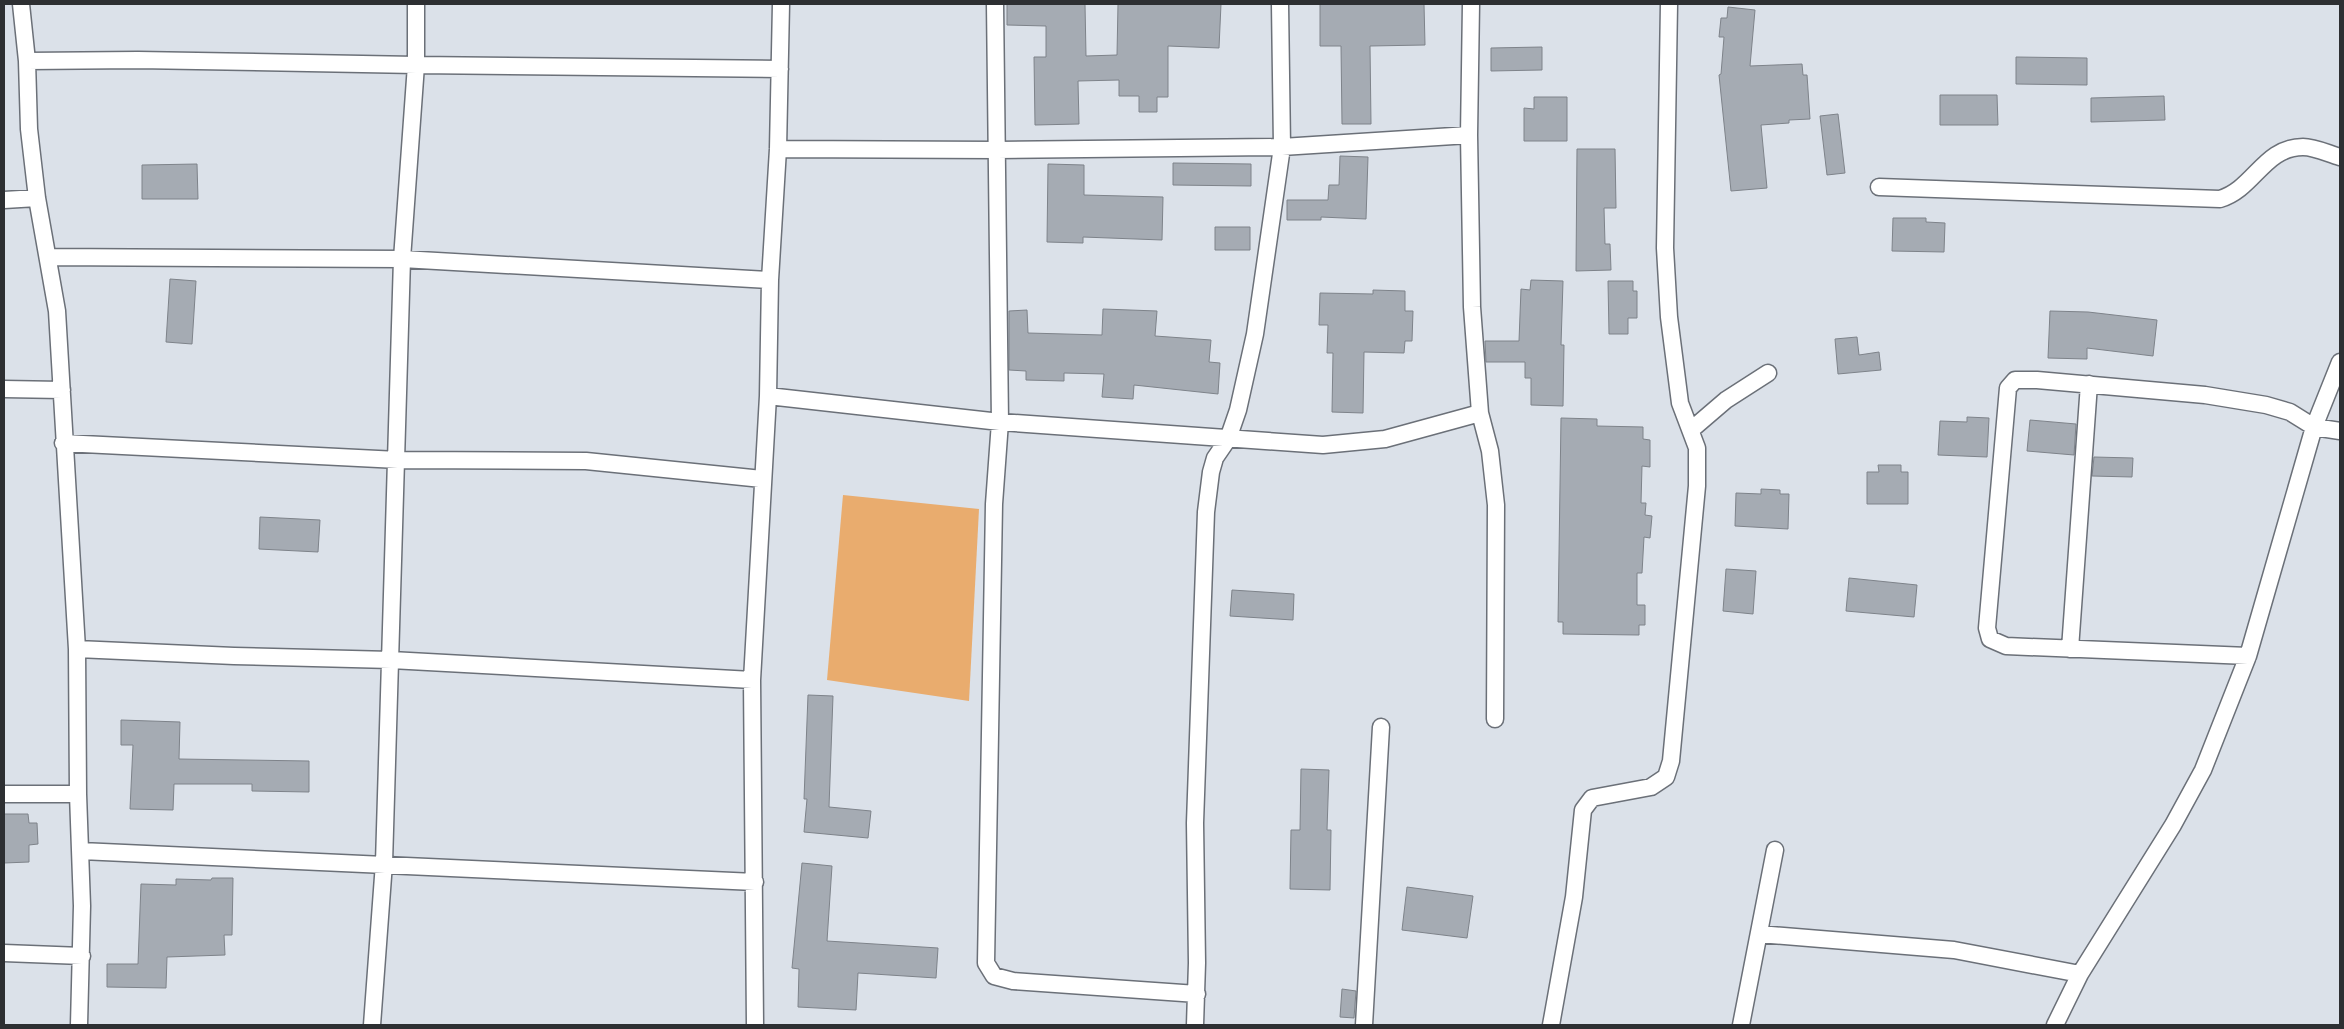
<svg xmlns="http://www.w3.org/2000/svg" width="2344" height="1029" font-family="Inter,sans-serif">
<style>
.green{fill:#e9ac6e}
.building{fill:#a5abb3;stroke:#7e838a}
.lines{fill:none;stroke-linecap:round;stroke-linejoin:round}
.minor-casing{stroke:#6b7078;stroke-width:19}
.minor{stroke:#fff;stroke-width:16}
</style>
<rect width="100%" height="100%" fill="#dbe1e9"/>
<path class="green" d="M843,495L979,509L969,701L827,680Z"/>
<path class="building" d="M1007,4H1085L1086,56L1117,55L1118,4H1221L1219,48L1168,46V97H1157V112H1139V96H1119V80L1078,81L1079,124L1035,125L1034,57H1046V26L1007,25Z
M1320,4H1424L1425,45L1370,46L1371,124H1342L1341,46H1320Z
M1728,7L1755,10L1750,66L1802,64L1803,75H1807L1810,119L1789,120V123L1761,125L1767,188L1731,191L1719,75L1721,74L1724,37H1719L1721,18H1727Z
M1542,47V70L1491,71V48Z
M2016,57L2087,58V85L2016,84Z
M1940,95H1997L1998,125H1940Z
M2164,96L2165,120L2091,122V98Z
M1534,97H1567V141H1524V108L1534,109Z
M1838,114L1845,173L1827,175L1820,116Z
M1577,149H1615L1616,208H1604L1605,244H1610L1611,270L1576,271Z
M1340,156L1368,157L1366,219L1321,217V220H1287V200H1328L1329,185H1339Z
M1173,163L1251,164V186L1173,185Z
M197,164L198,199H142V165Z
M1048,164L1084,165V195L1163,197L1162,240L1083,237V243L1047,242Z
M1893,218H1926V222L1945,223L1944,252L1892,251Z
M1215,227H1250V250H1215Z
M170,279L196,281L192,344L166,342Z
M1531,280L1563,281L1561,345H1564L1563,406L1531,405V378H1525V362H1486L1485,341H1519L1521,289L1530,290Z
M1608,281H1633V291H1637V318H1628V334H1609Z
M1373,290L1405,291V311H1413L1412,341H1405L1404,353L1364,352L1363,413L1332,412L1333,353H1327L1328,325H1319L1320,293L1373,294Z
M1103,309L1157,311L1155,336L1211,340L1209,362L1220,363L1218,394L1134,385L1133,399L1102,397L1104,374L1064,373V381L1026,380V371L1009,370V311L1027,310L1028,333L1102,335Z
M2050,311L2088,312L2157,320L2153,356L2087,348V359L2048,358Z
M1857,337L1859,355L1879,352L1881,370L1838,374L1835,339Z
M1967,417L1989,418L1987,457L1938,455L1940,421L1967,422Z
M1561,418L1597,419V426L1643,427V439L1650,440V467L1642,466L1641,503H1646L1645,515L1652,516L1650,538L1644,537L1642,573H1637V605H1645V625H1639V635L1563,634V622H1558Z
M2030,420L2076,424L2074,455L2027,451Z
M2094,457L2133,458L2132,477L2092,476Z
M1878,465H1901V472H1908V504H1867V472H1879Z
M1761,489L1780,490V494H1789L1788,529L1735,526L1736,493L1761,494Z
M260,517L320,520L318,552L259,549Z
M1726,569L1756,571L1753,614L1723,611Z
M1849,578L1917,585L1914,617L1846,611Z
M1232,590L1294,594L1293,620L1230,616Z
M808,695L833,696L829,807L871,811L868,838L804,832L807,799H804Z
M121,720L180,722L179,759L309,761V792L252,791V784H174L173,810L130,809L133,745H121Z
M1301,769L1329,770L1327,830H1331L1330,890L1290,889L1291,830H1300Z
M4,814H28L29,823H37L38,844L29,845V862L4,863Z
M802,863L832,866L827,941L938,948L936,978L858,973L856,1010L798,1007L799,969L792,968Z
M212,878H233L232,935H224L225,955L167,957L166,988L107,987V964H138L141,884L176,885V879L211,880Z
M1407,887L1473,896L1467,938L1402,930Z
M1342,989L1356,991L1354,1018L1340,1017Z"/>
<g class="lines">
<defs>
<path id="minor" d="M21,4L27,61L29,129L37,198L57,311L77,649L78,794L82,906L79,1025
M995,4L1000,422L994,504L986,963L994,976L1013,981L1197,994
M1471,4L1469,135L1472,307L1480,413L1490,451L1496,505L1495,719
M27,61L138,60L416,65L780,69
M778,149L997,150L1282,147L1469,135
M1879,187L2220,199C2254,189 2264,147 2303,147C2315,147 2329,154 2340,157
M4,200L37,198
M49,257L402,259L770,280
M4,389L62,390
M768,396L1000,422L1323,445L1385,439L1480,413
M1691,430L1726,400L1768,373
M63,443L398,460L586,461L762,479
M77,649L234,656L391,660L752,680
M2070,649L2089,384
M2248,656L2006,646L1990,639L1987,628L2008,388L2015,380H2037L2205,395L2266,405L2290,412L2314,427L2340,431
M4,794H78
M81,851L755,882
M1759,934L1954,950L2080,974
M4,953L82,956
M372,1025L384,863L402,259L416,65V4
M755,1025L752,680L768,396L770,280L778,149L781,4
M1195,1025L1197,963L1195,823L1206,512L1211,472L1215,458L1228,439L1238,410L1255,334L1282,147L1280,4
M1364,1025L1381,727
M1551,1025L1574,897L1583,810L1592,798L1651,787L1666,777L1671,761L1697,486V448L1680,403L1669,317L1665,248L1669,4
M1741,1025L1775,850
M2055,1025L2080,974L2173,825L2203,770L2248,656L2314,427L2340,362"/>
</defs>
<use href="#minor" class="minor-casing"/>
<use href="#minor" class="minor"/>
</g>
<rect width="2344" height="1029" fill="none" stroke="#2d2f32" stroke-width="10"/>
</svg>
